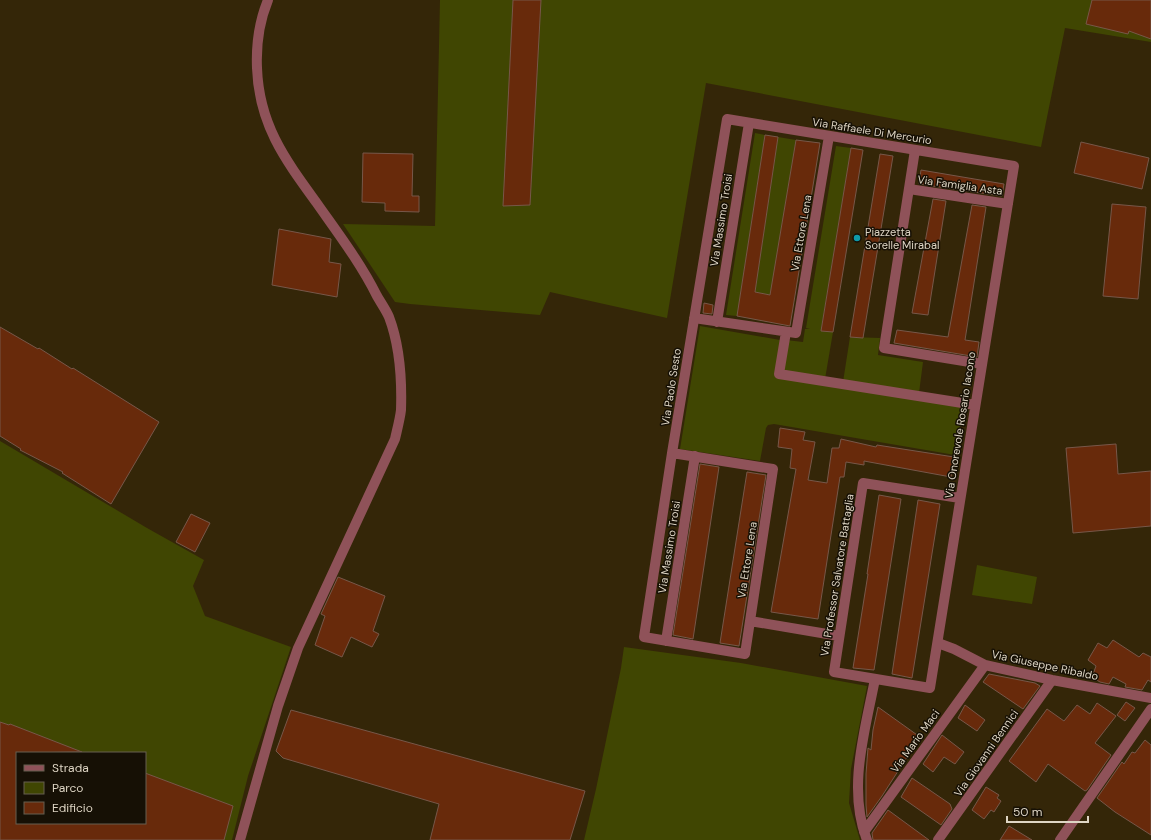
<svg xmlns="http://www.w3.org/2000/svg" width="1151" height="840" font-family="'DM Sans',sans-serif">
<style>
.green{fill:#404602;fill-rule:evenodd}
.building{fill:#682a0b;stroke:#775749}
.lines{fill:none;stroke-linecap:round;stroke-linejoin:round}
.minor{stroke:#8f5259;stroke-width:10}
.culture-dot{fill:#0f9aa8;stroke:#161005;stroke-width:1.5}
.labels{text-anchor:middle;stroke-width:3;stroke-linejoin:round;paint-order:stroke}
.street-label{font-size:11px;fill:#ded5c4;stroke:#161005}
.poi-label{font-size:11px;fill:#ded5c4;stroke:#161005;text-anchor:start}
</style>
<rect width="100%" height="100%" fill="#342608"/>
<path class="green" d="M440,0H1151V42L1065,28L1041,147L706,83L667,318L550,292L540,315L410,304L395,302L343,224L435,226Z
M755,133L765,135L737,316L726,315Z
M778,137L796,140L766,321L751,319Z
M836,146L851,148L821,330L833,332L825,379L781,373L786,340L803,342L805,329H810L806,328Z
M700,326L780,340L777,375L963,407L955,455L774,424L768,425L766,428L760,461L680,449Z
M850,337L880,338L878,355L923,362L919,393L843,382Z
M0,441L147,528L204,560L193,586L205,616L291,647L248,776L232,840H0ZM17,753H145V823H17Z
M977,565L1037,577L1032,604L972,595Z
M624,647L741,663L867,686L851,769L849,803L860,840H584L596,789L621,668Z"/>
<path class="building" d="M513,0H541L530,205L503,206Z
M1092,0H1151V39L1129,31L1128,34L1086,24Z
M765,135L778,137L755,292L770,295L796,140L820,143L790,326L737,316Z
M1081,142L1149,158L1142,189L1074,173Z
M851,148L863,150L833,332L821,331Z
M363,153L413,154L412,196H419V212L385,211V203L362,202Z
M880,154L893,156L863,338L850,337Z
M921,170L1004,184L1002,196L919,184Z
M933,199L946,201L928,315L912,313Z
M1112,204L1146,207L1138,299L1103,296Z
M972,205L986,207L965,340L979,342L977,357L894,343L897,330L948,337Z
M279,229L331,239L329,262L341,264L337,297L272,285Z
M704,303L713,305L712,314L703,313Z
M0,327L38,349L39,348L72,369L73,368L159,422L111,504L62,473L63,472L20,450L21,449L0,436Z
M780,428L805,432L803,440L815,442L808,480L827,483L832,448H839L841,439L876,447L877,445L954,457L951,477L864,461V465L846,462L844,477H840L818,619L771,612L796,469L790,468L792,449L778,447Z
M1116,444L1118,474L1151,471V526L1073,533L1066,448Z
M700,464L719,467L693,639L673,635Z
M747,472L766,475L739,646L720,643Z
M879,495L901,499L874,670L853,668L868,574H867Z
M918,500L940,504L912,678L892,674Z
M191,514L210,523L195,552L176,542Z
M338,577L385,596L373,631L379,634L372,647L351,637L342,657L315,645L325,616L321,614Z
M1113,640L1139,657L1143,653L1151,657V682L1148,680L1142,690L1125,687L1126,684L1113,677L1109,684L1100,682L1092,677L1096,666L1088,660L1098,643L1107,648Z
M989,674L1035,683L1040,686L1023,709L983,682Z
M1126,702L1135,708L1125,721L1117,715Z
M1097,703L1116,716L1095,743L1111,755L1087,790L1085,791L1048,764L1036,782L1009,761L1047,709L1064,721L1077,705L1090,714Z
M965,705L985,720L977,731L958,718Z
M878,707L920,737L882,796L867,817L866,805V774L868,748L871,750L873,730Z
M291,710L585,791L570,840H430L439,804L283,758L276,751Z
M0,722L9,725L10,724L82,752L17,753V823H145V773L233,806L224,840H0Z
M942,735L964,752L955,764L944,757L933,772L923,764Z
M1145,740L1151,745V835L1115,812L1097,798L1122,762L1124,764L1132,752L1135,753Z
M912,778L950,804L952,809L941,825L901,797Z
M986,787L999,795L997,798L1001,801L994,812L991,810L984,819L972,810Z
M888,810L929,840H873L872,833Z
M1009,826L1032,840H1000Z"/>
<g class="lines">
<path class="minor" d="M915,150L884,348L982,364
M909,189L1008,204
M694,318L796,333L829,136
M717,322L749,123
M786,332L779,374L975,405
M672,453L773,469L745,654L644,637L672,453L727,119L1014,166L930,688L834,672L863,483L960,498
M750,621L839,636
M666,641L695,456
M938,643L954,649L985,665L1052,680L1151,698
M864,832L985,665
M240,840L278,706L298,648L395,439C397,430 400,419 401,410C402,379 400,346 389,317C386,310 381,303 377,296C360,262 337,232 316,202C284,158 259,124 257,68C256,45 259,22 268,0
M867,840C847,789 865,731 875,679
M938,840L1052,680
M1060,840L1151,709"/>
</g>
<circle class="culture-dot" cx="857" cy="238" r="4"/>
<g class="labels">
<g class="street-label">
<text transform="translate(872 131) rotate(9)" y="4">Via Raffaele Di Mercurio</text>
<text transform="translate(960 185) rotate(8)" y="4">Via Famiglia Asta</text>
<text transform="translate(721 220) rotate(-81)" y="4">Via Massimo Troisi</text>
<text transform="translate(801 233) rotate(-80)" y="4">Via Ettore Lena</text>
<text transform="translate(671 387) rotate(-81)" y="4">Via Paolo Sesto</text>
<text transform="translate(960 425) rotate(-81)" y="4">Via Onorevole Rosario Iacono</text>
<text transform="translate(669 547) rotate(-81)" y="4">Via Massimo Troisi</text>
<text transform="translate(747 560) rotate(-81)" y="4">Via Ettore Lena</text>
<text transform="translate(837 575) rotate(-81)" y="4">Via Professor Salvatore Battaglia</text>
<text transform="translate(1045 665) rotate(12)" y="4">Via Giuseppe Ribaldo</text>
<text transform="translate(915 741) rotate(-54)" y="4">Via Mario Maci</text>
<text transform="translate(986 753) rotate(-55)" y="4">Via Giovanni Bennici</text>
</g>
<g class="poi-label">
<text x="865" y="236">Piazzetta<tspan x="865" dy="13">Sorelle Mirabal</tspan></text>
</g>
</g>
<rect x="16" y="752" width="130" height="72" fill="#161005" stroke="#665f51"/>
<rect x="24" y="765" width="20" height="6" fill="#8f5259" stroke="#665f51"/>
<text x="52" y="772" font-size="12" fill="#ded5c4">Strada</text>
<rect x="24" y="782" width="20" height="12" fill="#404602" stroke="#665f51"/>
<text x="52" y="792" font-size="12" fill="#ded5c4">Parco</text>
<rect x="24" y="802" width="20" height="12" fill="#682a0b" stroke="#665f51"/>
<text x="52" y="812" font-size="12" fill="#ded5c4">Edificio</text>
<path d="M1007 816v6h81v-6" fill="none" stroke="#ded5c4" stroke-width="2"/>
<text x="1013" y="816" font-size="12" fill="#ded5c4" stroke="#161005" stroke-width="3" paint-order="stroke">50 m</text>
</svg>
